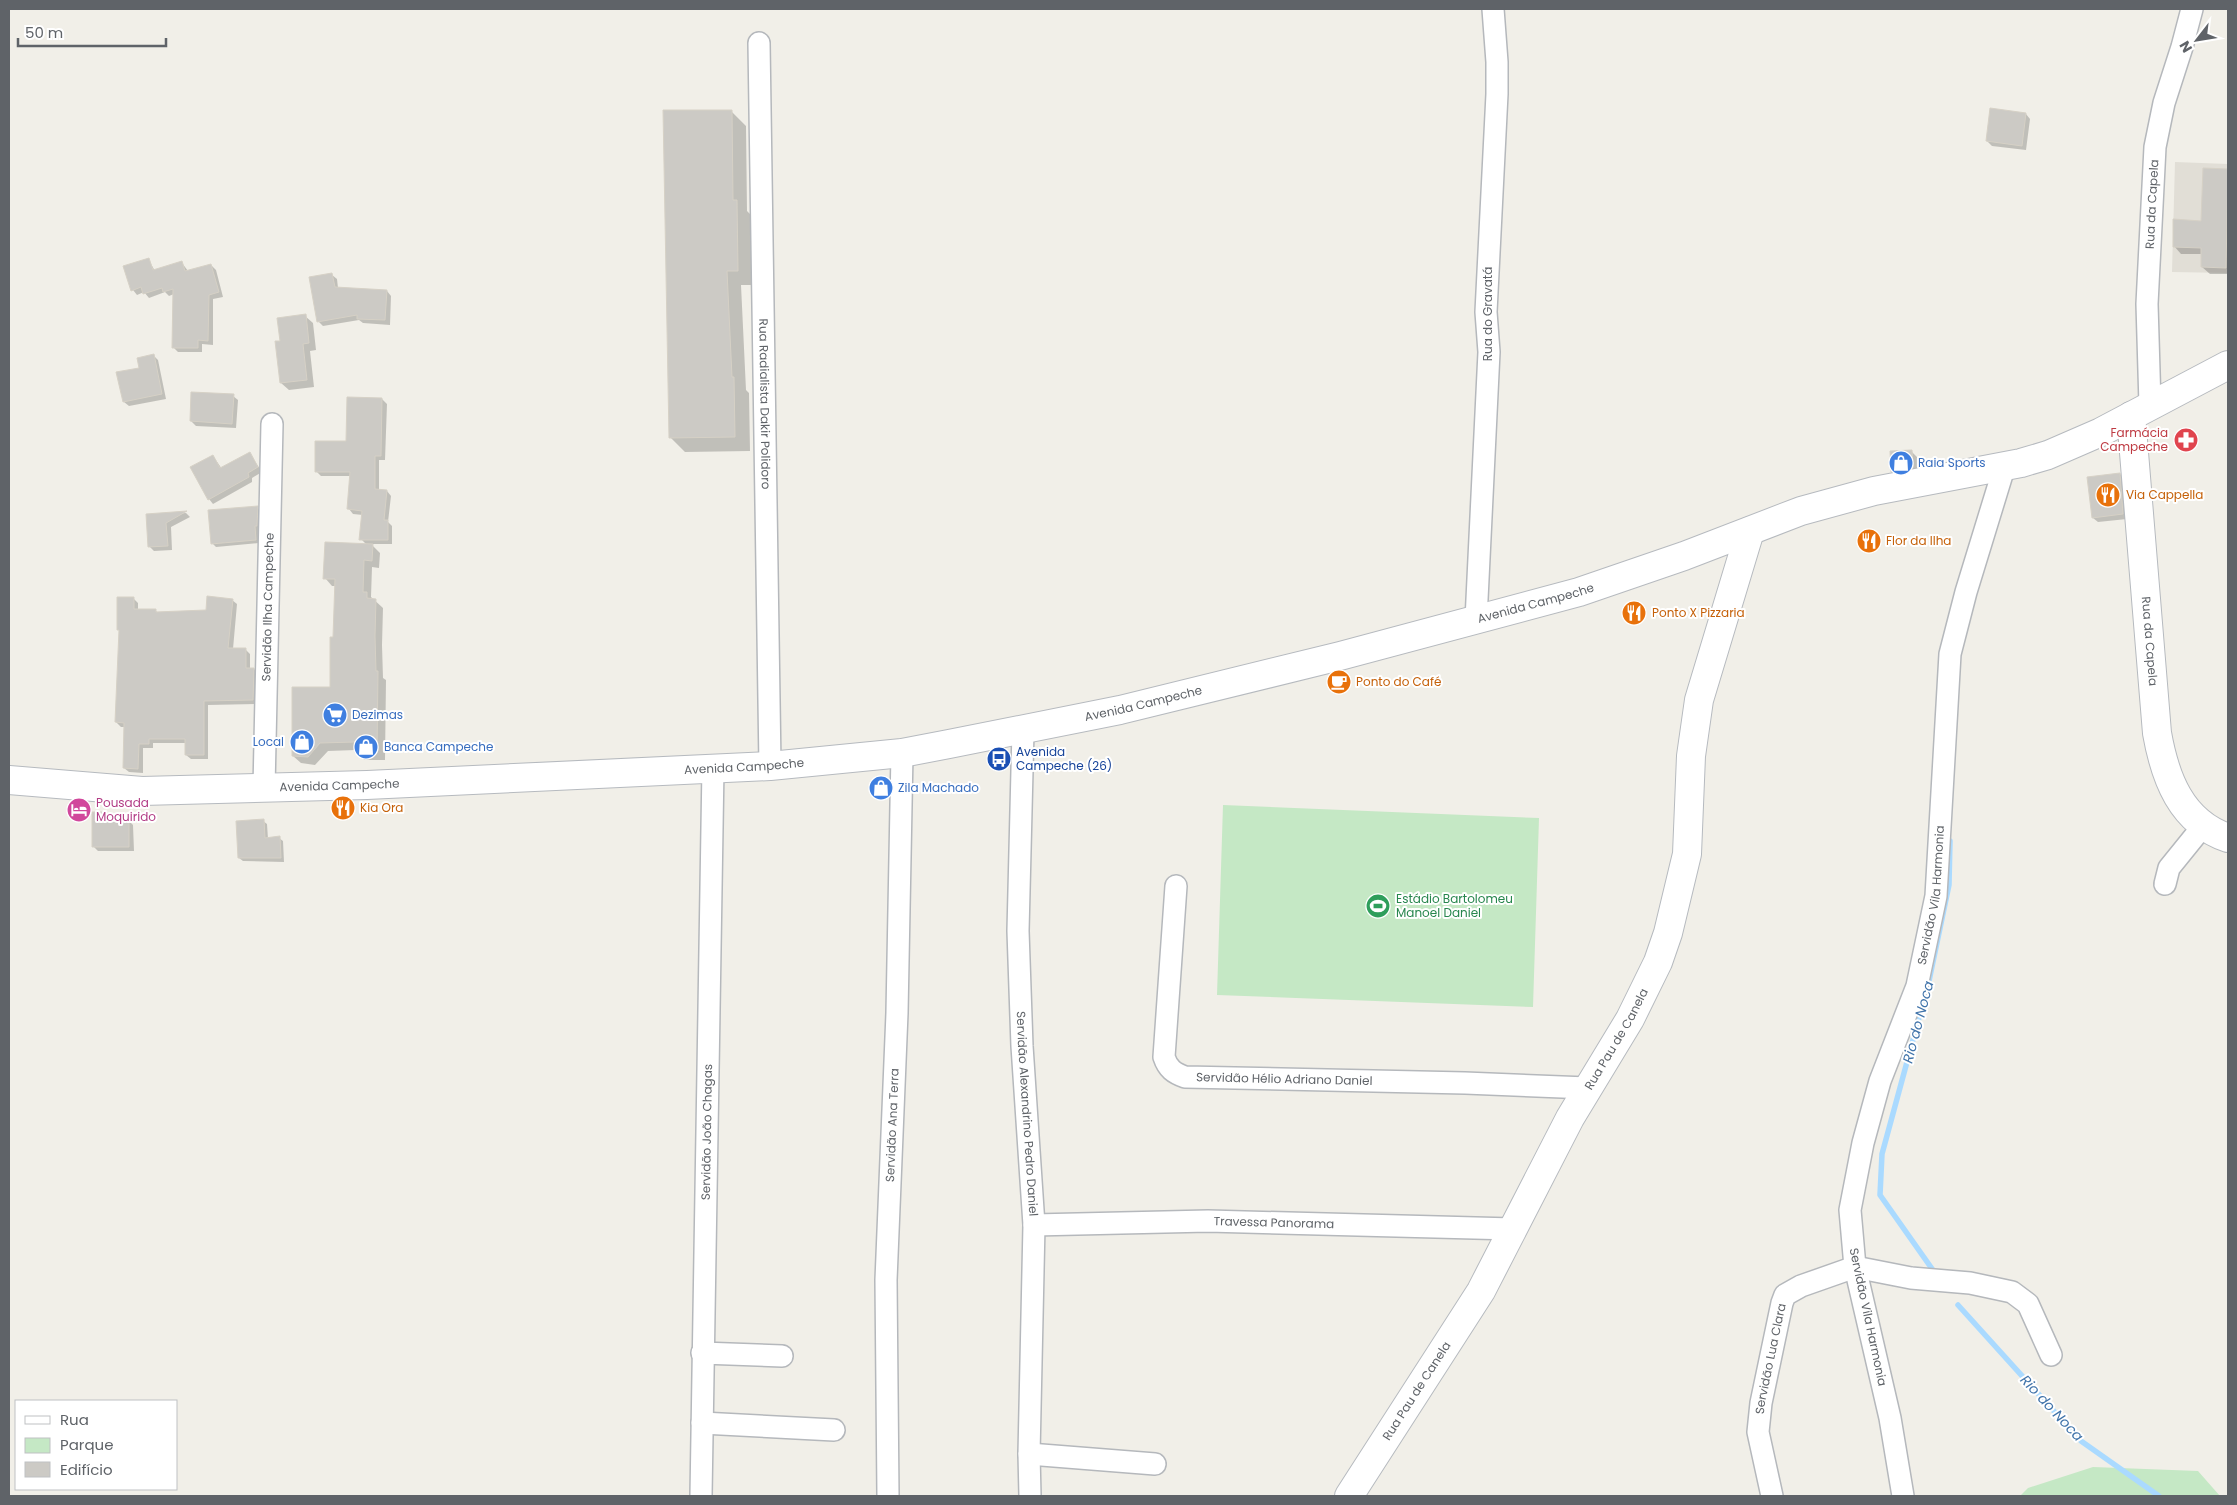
<svg xmlns="http://www.w3.org/2000/svg" width="2237" height="1505" font-family="Poppins,sans-serif">
<style>
.education{fill:#e1ded6}
.green{fill:#c5e8c5}
.shadow{fill:#0003}
.lines{fill:none;stroke-linecap:round;stroke-linejoin:round}
.stream{stroke:#aadaff;stroke-width:5.5}
.building{fill:#cccac5;stroke:#d6d1c6}
.street-casing{stroke:#b5b8bc;stroke-width:24}
.secondary-casing{stroke:#b6babf;stroke-width:30}
.street{stroke:#fff;stroke-width:21}
.secondary{stroke:#fff;stroke-width:28}
.labels{text-anchor:middle;stroke-width:4;stroke-linejoin:round;paint-order:stroke}
.street-label{font-size:12px;fill:#5f6368;stroke:#fff}
.health-label{font-size:12px;fill:#be3a42;stroke:#fff;text-anchor:end}
.shop-label{font-size:12px;fill:#366cbe;stroke:#fff;text-anchor:start}
.food-label{font-size:12px;fill:#c56008;stroke:#fff;text-anchor:start}
.transit-label{font-size:12px;fill:#164399;stroke:#fff;text-anchor:start}
.hotel-label{font-size:12px;fill:#b23c85;stroke:#fff;text-anchor:start}
.leisure-label{font-size:12px;fill:#27864d;stroke:#fff;text-anchor:start}
.water-label{font-size:14px;font-style:italic;fill:#4174aa;stroke:#fff}
</style>
<rect width="100%" height="100%" fill="#f1efe8"/>
<path class="education" d="M2175,162L2228,164V273L2172,272Z"/>
<path class="green" d="M1223,805L1539,818L1533,1007L1217,995Z
M2093,1467L2198,1471L2220,1496H2020L2028,1488Z"/>
<path class="shadow" d="M731,111L746,126L747,211L752,216V285H741L746,390L749,393L750,451L685,452L670,437Z
M2026,114L2030,119L2026,150L1992,146L1987,141Z
M2204,169L2228,170V274H2210L2202,267L2203,254H2181L2174,246L2202,222Z
M148,259L155,271L182,263L188,271L211,265L216,270L223,297L213,299V345L202,344V352H178L173,347L174,294L169,296L165,292L149,298L144,292L137,295L133,290Z
M332,275L337,279L338,288L387,291L391,296L390,325L363,323L359,320L323,326L318,321Z
M305,316L313,323L316,350L310,351L314,387L289,390L281,383V342Z
M153,355L158,360L166,399L129,406L124,402L141,369Z
M233,396L238,400L236,428L196,426L191,421Z
M382,399L387,404L385,460H379V490L387,491L391,496L388,522L392,526V544H371L380,553L379,568L372,567L371,597L383,608L382,645L383,678L386,680L385,760H364L356,750L328,751L315,765L301,763L293,756L332,688L336,586H332L325,578L367,545L361,539L363,515L353,514L349,509L351,476H321L316,471L347,442Z
M1912,452L1919,459V475L1899,479L1892,471Z
M250,454L262,472L252,478V482L213,504L209,499L213,456L222,469Z
M2120,474L2124,479L2127,519L2098,522L2093,518Z
M257,508L261,512V529H258L259,543L216,547L212,543Z
M186,513L190,517L171,527L172,550L154,551L149,546L148,515Z
M133,598L138,603V610H155L158,613L207,611L232,600L237,604L233,649H245L250,654V669H254L258,673V704L208,705V759H191L186,755V743H153V748H143V773L129,772L124,768L125,727H121L116,722Z
M106,813L111,821H129L133,825L134,851H98L93,846Z
M263,821L267,824L268,839L279,838L283,841L284,862L243,861L239,858Z"/>
<g class="lines">
<path class="stream" d="M1935,1273L1880,1195L1882,1154L1929,981L1949,885L1950,841
M1958,1305L2081,1441L2159,1496"/>
</g>
<path class="building" d="M1990,108L2026,113L2022,146L1986,141Z
M663,110H732L733,200H737L738,271H727L732,377H734L735,437L669,438Z
M2203,168L2228,169L2226,268L2201,267V248L2173,247V219L2201,221Z
M149,258L153,270L182,261L185,271L211,264L219,292L209,295L208,341L198,340V348H172L173,289L163,292L162,288L143,294L141,287L131,291L123,266Z
M332,273L335,287L387,290L385,320L357,319V315L317,322L309,277Z
M306,314L309,343L303,344L307,380L280,383L275,341H280L277,318Z
M154,354L162,394L123,402L116,372L139,368L137,358Z
M191,392L234,394L232,424L190,421Z
M347,397L382,398L381,456H375V489L387,490L384,520H388V540H359L362,511L347,509L350,472H315V441H346Z
M1912,450L1913,468L1891,472L1890,451Z
M250,452L258,467L248,473L249,477L208,500L190,467L213,455L220,468Z
M2120,473L2123,514L2092,518L2087,477Z
M258,506L257,526H255L256,540L211,544L208,510Z
M187,511L166,523L168,546L148,547L146,514Z
M325,542L373,544L372,561L364,560L363,592H367V598L376,599L375,636L376,671H378L377,753H355V742L320,743L308,757L292,756V687H330V637H333L335,579H323Z
M207,596L233,599L228,648H246V668H254L253,700L204,701V755H185V739H149V744H139L138,769L123,768L124,723L115,722L119,630H117V597H134V609H156V612L206,610Z
M92,812H107V819H129V847H92Z
M264,819L265,838L280,836L281,858H238L236,821Z"/>
<g class="lines">
<defs>
<g id="street">
<path id="s1" d="M759,43L770,766"/>
<path id="s2" d="M2150,405L2147,304L2155,147L2164,103L2182,47L2192,9"/>
<path d="M1476,620L1489,352L1486,312L1497,94V62L1493,9"/>
<path id="s3" d="M1023,730L1018,931L1022,1046L1034,1225L1029,1454L1030,1496"/>
<path id="s4" d="M264,788L272,424"/>
<path d="M2165,884L2169,868L2203,826"/>
<path id="s5" d="M1176,886L1164,1057C1168,1069 1174,1073 1185,1077L1465,1083L1587,1088"/>
<path id="s6" d="M1034,1225L1208,1221L1513,1229"/>
<path d="M702,1353L782,1356"/>
<path d="M702,1423L834,1430"/>
<path d="M1029,1454L1155,1464"/>
<path id="s7" d="M701,1496L713,767"/>
<path id="s8" d="M888,1496L886,1280L897,1013L902,753"/>
<path id="s9" d="M1772,1496L1758,1432L1761,1403L1782,1303L1785,1295L1801,1286L1855,1267L1911,1278L1970,1283L2012,1292L2028,1304L2051,1355"/>
<path id="s10" d="M1903,1496L1890,1418L1855,1267L1850,1210L1863,1143L1880,1081L1917,986L1936,896L1950,654L1966,592L2004,468"/>
</g>
<g id="secondary">
<path id="s11" d="M2131,416L2157,733C2165,778 2181,822 2228,838"/>
<path id="s12" d="M9,780L142,791L367,785L770,766L902,753L949,744L1120,710L1340,656L1579,592L1684,556L1801,511L1874,491L2021,463L2048,455L2101,432L2228,365"/>
<path id="s13" d="M1349,1496L1481,1291L1570,1118L1630,1019L1658,962L1668,933L1687,854L1691,756L1699,700L1750,531"/>
</g>
</defs>
<use href="#street" class="street-casing"/>
<use href="#secondary" class="secondary-casing"/>
<use href="#street" class="street"/>
<use href="#secondary" class="secondary"/>
</g>
<defs>
<symbol id="pharmacy-disc" viewBox="-11 -11 22 22"><circle r="9.5" fill="#e0444e" stroke="#fff"/><path d="M-2-6h4v4h4v4h-4v4h-4v-4h-4v-4h4Z" fill="#fff"/></symbol>
<symbol id="shop-disc" viewBox="-11 -11 22 22"><circle r="9.5" fill="#3f7fe0" stroke="#fff"/><path d="M-5-2.5h2.3a2.7 3.5 0 0 1 5.4 0H5L5.5 6h-11ZM-1.5-2.5h3a1.5 2.3 0 0 0-3 0Z" fill="#fff"/></symbol>
<symbol id="restaurant-disc" viewBox="-11 -11 22 22"><circle r="9.5" fill="#e8710a" stroke="#fff"/><path d="M-5-6h1v4h1v-4h1v4h1v-4h1v5L-1.5 .5V6h-2V.5L-5-1ZM5-6V6H3V1.5H1.5Q1.5-4 5-6Z" fill="#fff"/></symbol>
<symbol id="cafe-disc" viewBox="-11 -11 22 22"><circle r="9.5" fill="#e8710a" stroke="#fff"/><path d="M-5.5-4.5H6V0H3Q3 3.5 0 3.5H-2.5Q-5.5 3.5-5.5 0ZM3-3.2v2h1.7v-2ZM-6 4.5H4V6H-6Z" fill="#fff"/></symbol>
<symbol id="supermarket-disc" viewBox="-11 -11 22 22"><circle r="9.5" fill="#3f7fe0" stroke="#fff"/><path d="M-6-5.5h2.5l.6 2H6L4.5 2H-2.5L-4.4-4H-6ZM-1.5 3.2a1.3 1.3 0 1 0 .1 0ZM3 3.2a1.3 1.3 0 1 0 .1 0Z" fill="#fff"/></symbol>
<symbol id="bus-disc" viewBox="-11 -11 22 22"><circle r="9.5" fill="#1a4fb4" stroke="#fff"/><path d="M-5-6H5V4H4V6H2V4H-2V6H-4V4H-5ZM-3.5-4V0h7V-4ZM-3.5 1.2v1.5H-2V1.2ZM2 1.2v1.5H3.5V1.2Z" fill="#fff"/></symbol>
<symbol id="hotel-disc" viewBox="-11 -11 22 22"><circle r="9.5" fill="#d1479c" stroke="#fff"/><path d="M-6-4.5h1.5V1H6V5H4.5V3h-9V5H-6ZM-4 0a1.8 1.8 0 1 1 3.6 0ZM.5 0V-2.5h3Q6-2.5 6 0Z" fill="#fff"/></symbol>
<symbol id="stadium-disc" viewBox="-11 -11 22 22"><circle r="9.5" fill="#2e9e5b" stroke="#fff"/><path d="M0-5a6.5 5 0 1 0 0 10a6.5 5 0 1 0 0-10ZM-3.5-1.8h7v3.6h-7Z" fill="#fff"/></symbol>
</defs>
<g fill-rule="evenodd">
<use href="#pharmacy-disc" x="2172" y="426" width="28" height="28"/>
<use href="#shop-disc" x="1887" y="449" width="28" height="28"/>
<use href="#restaurant-disc" x="2094" y="481" width="28" height="28"/>
<use href="#restaurant-disc" x="1855" y="527" width="28" height="28"/>
<use href="#restaurant-disc" x="1620" y="599" width="28" height="28"/>
<use href="#cafe-disc" x="1325" y="668" width="28" height="28"/>
<use href="#supermarket-disc" x="321" y="701" width="28" height="28"/>
<use href="#shop-disc" x="288" y="728" width="28" height="28"/>
<use href="#shop-disc" x="352" y="733" width="28" height="28"/>
<use href="#bus-disc" x="985" y="745" width="28" height="28"/>
<use href="#shop-disc" x="867" y="774" width="28" height="28"/>
<use href="#restaurant-disc" x="329" y="794" width="28" height="28"/>
<use href="#hotel-disc" x="65" y="796" width="28" height="28"/>
<use href="#stadium-disc" x="1364" y="892" width="28" height="28"/>
</g>
<g class="labels">
<g class="street-label">
<text dy="4" stroke="none"><textPath href="#s2" startOffset="201">Rua da Capela</textPath></text>
<text transform="translate(1488 314) rotate(-90)" y="4">Rua do Gravatá</text>
<text dy="4" stroke="none"><textPath href="#s1" startOffset="361">Rua Radialista Dakir Polidoro</textPath></text>
<text dy="4" stroke="none"><textPath href="#s12" startOffset="1546">Avenida Campeche</textPath></text>
<text dy="4" stroke="none"><textPath href="#s4" startOffset="181">Servidão Ilha Campeche</textPath></text>
<text dy="4" stroke="none"><textPath href="#s11" startOffset="226">Rua da Capela</textPath></text>
<text dy="4" stroke="none"><textPath href="#s12" startOffset="1141">Avenida Campeche</textPath></text>
<text dy="4" stroke="none"><textPath href="#s12" startOffset="736">Avenida Campeche</textPath></text>
<text dy="4" stroke="none"><textPath href="#s12" startOffset="331">Avenida Campeche</textPath></text>
<text dy="4" stroke="none"><textPath href="#s10" startOffset="618">Servidão Vila Harmonia</textPath></text>
<text dy="4" stroke="none"><textPath href="#s13" startOffset="530">Rua Pau de Canela</textPath></text>
<text dy="4" stroke="none"><textPath href="#s5" startOffset="301">Servidão Hélio Adriano Daniel</textPath></text>
<text dy="4" stroke="none"><textPath href="#s3" startOffset="384">Servidão Alexandrino Pedro Daniel</textPath></text>
<text dy="4" stroke="none"><textPath href="#s8" startOffset="371">Servidão Ana Terra</textPath></text>
<text dy="4" stroke="none"><textPath href="#s7" startOffset="364">Servidão João Chagas</textPath></text>
<text dy="4" stroke="none"><textPath href="#s6" startOffset="240">Travessa Panorama</textPath></text>
<text transform="translate(1868 1317) rotate(78)" y="4">Servidão Vila Harmonia</text>
<text dy="4" stroke="none"><textPath href="#s9" startOffset="140">Servidão Lua Clara</textPath></text>
<text dy="4" stroke="none"><textPath href="#s13" startOffset="125">Rua Pau de Canela</textPath></text>
</g>
<g class="health-label">
<text x="2168" y="437">Farmácia<tspan x="2168" dy="14">Campeche</tspan></text>
</g>
<g class="shop-label">
<text x="1918" y="467">Raia Sports</text>
<text x="352" y="719">Dezimas</text>
<text x="284" y="746" text-anchor="end">Local</text>
<text x="384" y="751">Banca Campeche</text>
<text x="898" y="792">Zila Machado</text>
</g>
<g class="food-label">
<text x="2126" y="499">Via Cappella</text>
<text x="1886" y="545">Flor da Ilha</text>
<text x="1652" y="617">Ponto X Pizzaria</text>
<text x="1356" y="686">Ponto do Café</text>
<text x="360" y="812">Kia Ora</text>
</g>
<g class="transit-label">
<text x="1016" y="756">Avenida<tspan x="1016" dy="14">Campeche (26)</tspan></text>
</g>
<g class="hotel-label">
<text x="96" y="807">Pousada<tspan x="96" dy="14">Moquirido</tspan></text>
</g>
<g class="leisure-label">
<text x="1396" y="903">Estádio Bartolomeu<tspan x="1396" dy="14">Manoel Daniel</tspan></text>
</g>
<g class="water-label">
<text transform="translate(1918 1022) rotate(-75)" y="5">Rio do Noca</text>
<text transform="translate(2052 1408) rotate(47)" y="5">Rio do Noca</text>
</g>
</g>
<rect width="2237" height="1505" fill="none" stroke="#5f6368" stroke-width="20"/>
<rect x="15" y="1400" width="162" height="90" fill="#ffffff" stroke="#bfc1c3"/>
<rect x="25" y="1416" width="25" height="8" fill="#ffffff" stroke="#bfc1c3"/>
<text x="60" y="1425" font-size="15" fill="#5f6368">Rua</text>
<rect x="25" y="1438" width="25" height="15" fill="#c5e8c5" stroke="#bfc1c3"/>
<text x="60" y="1450" font-size="15" fill="#5f6368">Parque</text>
<rect x="25" y="1462" width="25" height="15" fill="#cccac5" stroke="#bfc1c3"/>
<text x="60" y="1475" font-size="15" fill="#5f6368">Edifício</text>
<g transform="translate(2197 40) rotate(239)" stroke="#ffffff" stroke-width="4" paint-order="stroke">
<path d="M0-4L9 19L0 12L-9 19Z" fill="#5f6368"/>
<text y="-8" font-size="14" font-weight="bold" text-anchor="middle" fill="#5f6368">N</text>
</g>
<path d="M18 38v8h148v-8" fill="none" stroke="#5f6368" stroke-width="2.5"/>
<text x="25" y="38" font-size="15" fill="#5f6368" stroke="#ffffff" stroke-width="4" paint-order="stroke">50 m</text>
</svg>
